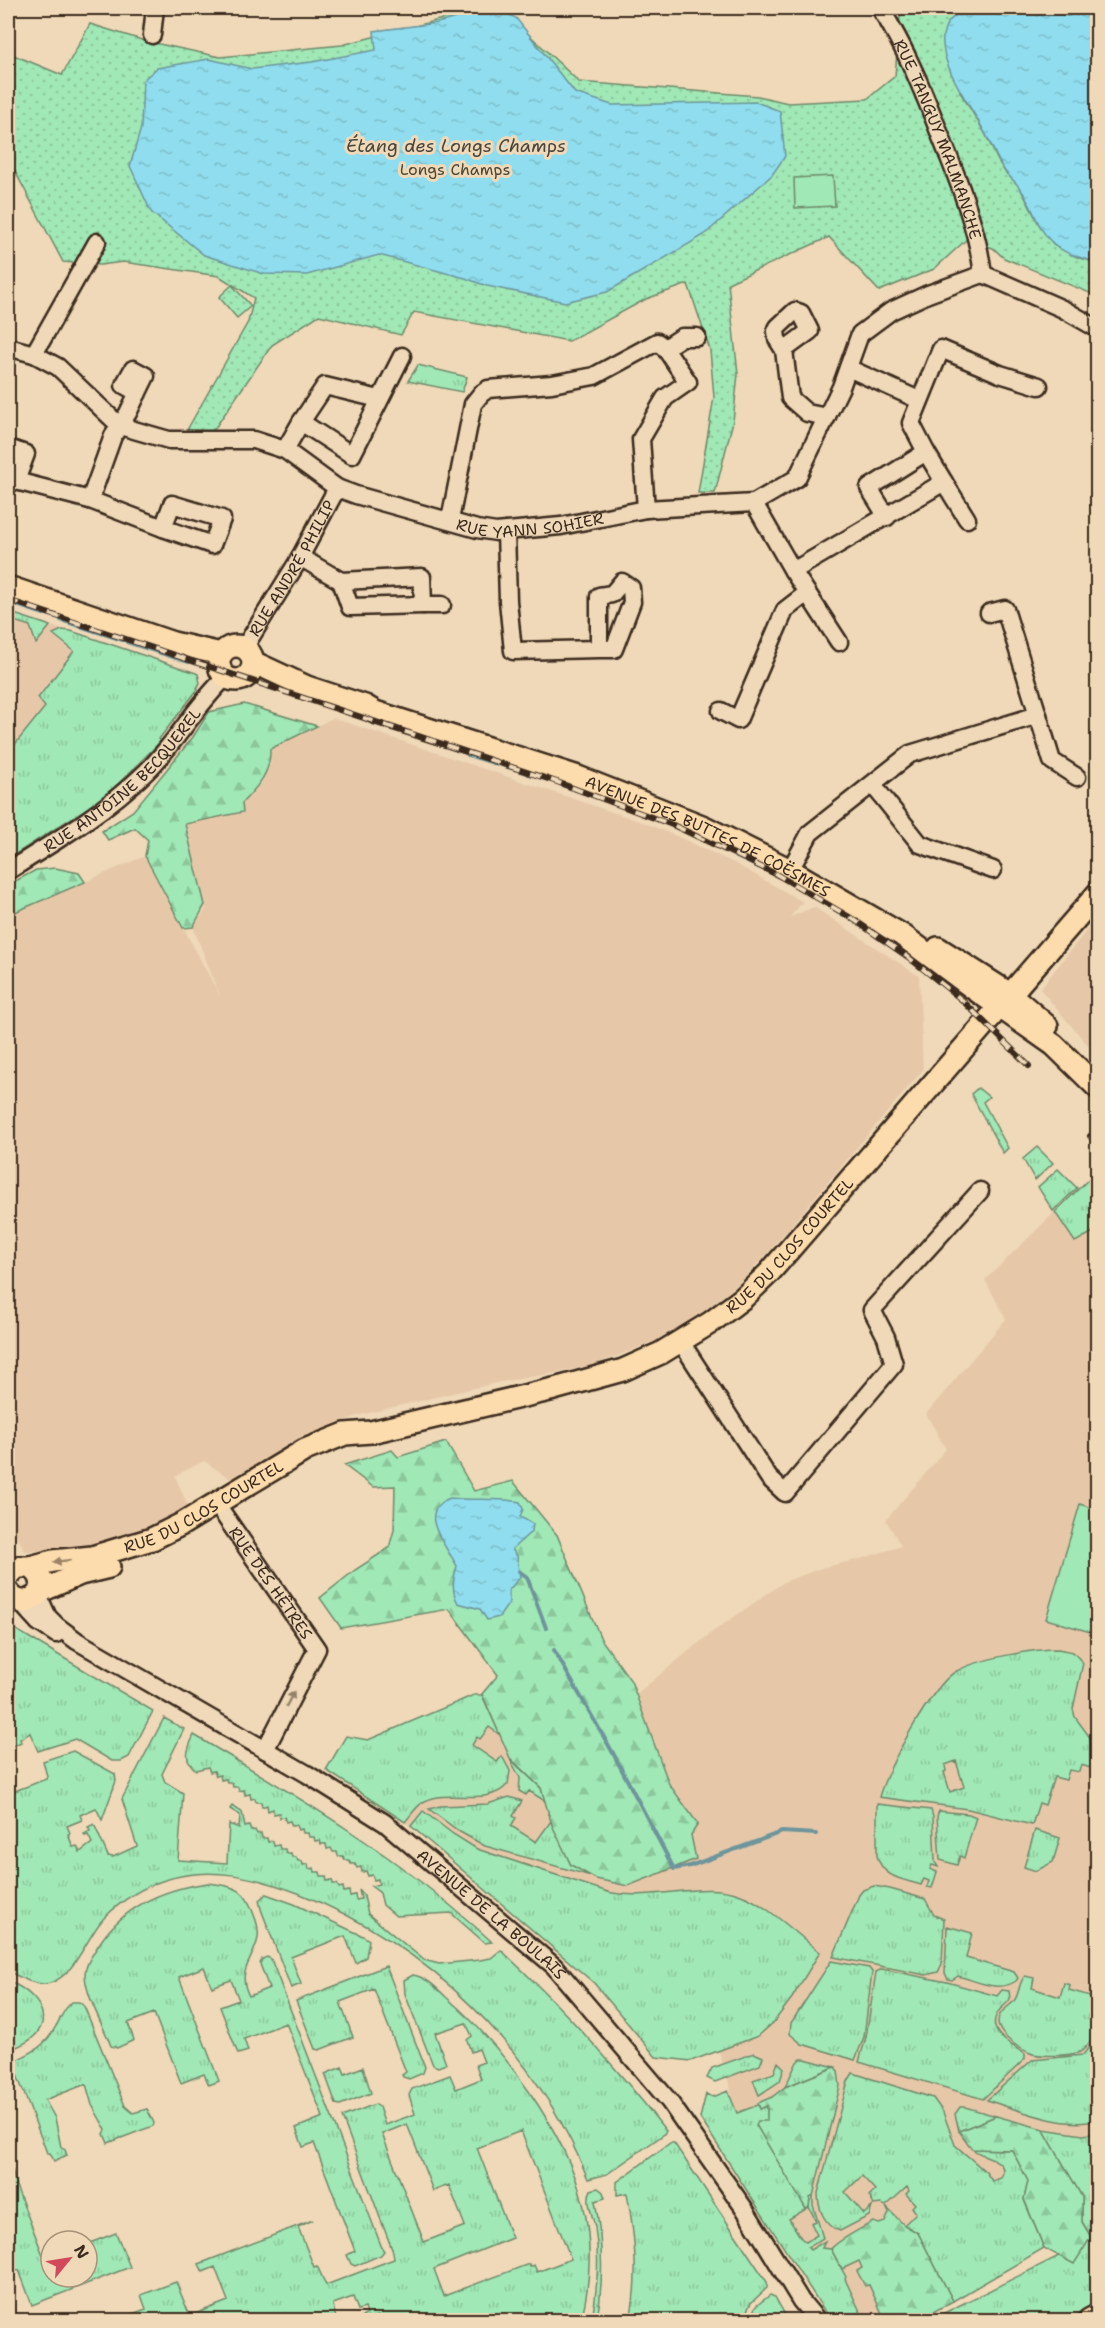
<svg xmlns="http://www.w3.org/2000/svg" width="1105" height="2328" font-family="'Shantell Sans',sans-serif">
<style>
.built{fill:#e6c8a9}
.grass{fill:url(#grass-tufts);stroke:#6e896a;stroke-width:1.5;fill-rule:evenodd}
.forest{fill:url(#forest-firs);stroke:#6e896a;stroke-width:1.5}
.park{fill:url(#park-dots);stroke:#6e896a;stroke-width:1.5}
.pitch{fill:#a0e8b5;stroke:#6e896a;stroke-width:1.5}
.water{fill:url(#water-ripples);stroke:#6d959b;stroke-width:1.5}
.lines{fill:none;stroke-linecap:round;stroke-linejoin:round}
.stream{stroke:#6d959b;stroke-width:4}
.minor-casing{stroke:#3b2a1e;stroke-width:21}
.major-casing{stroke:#3b2a1e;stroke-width:26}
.minor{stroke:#efd9b8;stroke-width:16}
.major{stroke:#fcdcac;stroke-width:21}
.rail-casing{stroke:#3b2a1e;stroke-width:6}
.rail{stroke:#efd9b8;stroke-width:4;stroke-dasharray:11;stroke-linecap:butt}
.oneway{fill:#9c8365}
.oneway2{fill:#95826b}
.labels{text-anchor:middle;stroke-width:6;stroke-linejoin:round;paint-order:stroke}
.street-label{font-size:16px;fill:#3b2a1e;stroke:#efd9b8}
.park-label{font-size:16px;fill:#4a4635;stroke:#efd9b8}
.water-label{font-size:18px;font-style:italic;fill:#48453d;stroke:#efd9b8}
</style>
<defs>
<pattern id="grass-tufts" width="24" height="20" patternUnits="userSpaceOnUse" patternTransform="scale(1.5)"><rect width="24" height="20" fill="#a0e8b5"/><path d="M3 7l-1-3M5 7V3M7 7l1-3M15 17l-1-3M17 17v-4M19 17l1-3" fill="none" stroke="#8bc79b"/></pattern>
<pattern id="forest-firs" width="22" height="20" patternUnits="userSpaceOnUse" patternTransform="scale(1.5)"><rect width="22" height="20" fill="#a0e8b5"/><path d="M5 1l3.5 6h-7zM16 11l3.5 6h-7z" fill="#8bc79b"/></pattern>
<pattern id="park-dots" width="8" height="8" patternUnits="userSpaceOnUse" patternTransform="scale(1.5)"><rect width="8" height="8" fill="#a0e8b5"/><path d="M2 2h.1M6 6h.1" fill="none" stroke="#8bc79b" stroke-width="1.8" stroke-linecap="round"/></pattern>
<pattern id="water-ripples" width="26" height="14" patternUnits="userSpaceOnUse" patternTransform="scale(1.5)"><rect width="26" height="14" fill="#8fddee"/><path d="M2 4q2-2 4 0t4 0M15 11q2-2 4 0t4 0" fill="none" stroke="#7cbecc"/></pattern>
</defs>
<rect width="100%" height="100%" fill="#efd9b8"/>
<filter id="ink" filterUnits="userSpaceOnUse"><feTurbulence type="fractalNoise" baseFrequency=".0167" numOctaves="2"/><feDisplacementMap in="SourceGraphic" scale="12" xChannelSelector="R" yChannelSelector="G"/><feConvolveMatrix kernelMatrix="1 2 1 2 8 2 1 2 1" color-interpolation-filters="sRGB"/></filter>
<g filter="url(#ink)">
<path class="built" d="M8,612L198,674L200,683L197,688L198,689L159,739L161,741L114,788L87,809L8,859Z
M333,718L645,823L681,838L736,864L803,902L790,917L814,907L919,976L923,1070L768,1253L737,1285L698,1316L655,1341L597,1364L561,1372L500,1382L360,1415L329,1426L231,1479L204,1461L175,1476L188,1506L149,1530L89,1550L25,1551L8,1520V915L145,856L220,996L193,927L206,909L185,824L244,811L242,803L262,782L271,762L270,749Z
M1097,917V1056L1040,989Z
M1095,1173L1097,1176L1098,2227L1074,2264L1044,2248L919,2320H833L824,2310L739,2112L737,2113L728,2091L731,2090L719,2052L691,2061L656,2057L594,1983L506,1906L406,1823L326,1770L346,1736L368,1740L474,1695H635L711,1633L784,1582L821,1568L864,1558L901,1546L886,1520L946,1449L926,1414L1006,1319L985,1280Z"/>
<path class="grass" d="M418,365L467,377L462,392L408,381Z
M8,612L45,624L50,626L36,644L30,626L8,619Z
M62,630L71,631L196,673L198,674L200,683L197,688L198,689L159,739L161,741L114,788L98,801L8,859V753L45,707L38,698L74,651L53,634Z
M978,1088L989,1097L983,1102L1008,1148L1003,1153L971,1094Z
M1037,1147L1053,1163L1035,1180L1023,1159Z
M1058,1169L1077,1188L1053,1211L1038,1187Z
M1095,1173L1097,1174V1230L1075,1242L1055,1212Z
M8,1625L153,1711L129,1757L121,1761H112L75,1739L38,1751L30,1733L20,1739L21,1742L8,1748Z
M1058,1649L1073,1652L1083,1663L1073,1709L1075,1717L1097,1747V1770L1081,1765L1079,1772L1069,1770L1066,1780L1054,1777L1045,1805L1039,1803L1032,1825L968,1809L879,1797C887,1769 931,1687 955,1672C977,1659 1032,1649 1058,1649ZM956,1761L964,1787L950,1792L944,1772L946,1771L945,1765Z
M474,1695H482L500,1735L489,1727L480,1739L477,1737L472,1745L497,1762L502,1756L510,1771L508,1784C487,1808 451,1788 425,1801C417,1805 411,1815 405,1822L326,1770L346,1736L368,1740Z
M164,1718L184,1729L162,1774L165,1782L183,1793L178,1860L227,1863L229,1824L239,1828L240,1815L230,1809L232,1806L242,1812L245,1827L249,1826L251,1831L255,1830L257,1834L261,1833L262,1838H267L268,1842L273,1841L274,1846L279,1845L280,1849H285L286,1853H291L292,1857H296L298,1861H302L303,1865L308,1864L309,1869L314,1868L315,1872H320L321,1876H326L327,1881L332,1880L333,1884H337L339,1888L343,1887L344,1892L349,1891L350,1896L355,1895L356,1900L361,1899L359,1890L364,1896L368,1914L424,1960L439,1964L480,1960L491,1958L501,1950C561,2006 616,2066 666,2131L663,2135L607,2174L588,2179C536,2049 427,1944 298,1893C255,1877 210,1865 165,1880C142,1887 121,1901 104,1918C87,1936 75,1976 50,1983C36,1987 20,1977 8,1971V1781L15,1791L46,1779L47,1776L43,1761L73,1751L115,1774L116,1781L102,1820L96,1808L80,1815L82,1820L67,1826L70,1833L68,1834L73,1847L77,1846L80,1852L92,1843L88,1835L85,1836L84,1834L90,1831L88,1827L94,1824L108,1856L113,1857L137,1846L122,1799Z
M194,1735C299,1797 402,1858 492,1942L485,1943L451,1913L396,1916L383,1905L380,1893L371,1886L379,1884L378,1879L374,1880L372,1875L368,1876L366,1871L362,1872L361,1867L357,1868L355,1864H351L349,1860H345L343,1856H338L337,1852H333L331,1848L327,1849L326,1844H321L320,1840L315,1841L314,1837H309L308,1833H303L302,1829L298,1830L296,1825L292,1826L290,1821L286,1822L284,1817L280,1818L279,1813L274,1814L273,1809L268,1811L267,1805L262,1807L261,1802H256L255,1798L251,1799L250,1794L245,1795L244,1790L239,1791L238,1787H233L232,1783H227L226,1779L221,1780L220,1775L216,1776L214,1771L210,1772L208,1767L196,1770C182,1759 188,1748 194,1735Z
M510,1759L541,1788L545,1801L529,1791L526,1795L519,1791L520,1778Z
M509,1797L522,1801L513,1816L516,1818L511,1826L536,1842L551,1821L571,1865L591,1876L485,1846L460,1832L429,1809L440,1806L488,1804Z
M877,1804L931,1810L933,1817L935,1862L938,1867L932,1865L930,1869L937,1872L932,1888L927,1887L929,1881L924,1879L921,1885C902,1879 883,1878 877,1856Z
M423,1811L453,1834L477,1849L608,1892C650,1902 702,1880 741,1895C765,1903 799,1936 820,1952L792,1998L773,2023L758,2036L691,2061L656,2057L594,1983L411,1826Z
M939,1811L969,1814L976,1817L964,1858L960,1856L957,1865L940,1860L937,1816Z
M1035,1830L1060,1838L1053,1862L1036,1871L1024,1867Z
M208,1883C235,1887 245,1887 254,1915C257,1922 259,1930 258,1938C253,1962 236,1970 249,1996L269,1988L260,1964L262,1959L267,1957L271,1959L382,2248L384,2251L381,2255L355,2266L351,2264L347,2255L355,2251L314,2143L303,2147L296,2128L323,2117L286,2023L244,2039L248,2051L238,2054L220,2007L239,2000L231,1980L212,1987L204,1967L179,1977L219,2081L209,2085L204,2074L181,2083L154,2013L128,2023L134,2040L117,2048L111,2046L109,2041C101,2021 86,1996 85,1975C85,1966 91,1957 96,1949C120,1908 162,1889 208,1883Z
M874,1886L890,1889L925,1899L934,1915L944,1919L942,1964L938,1972L926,1975L833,1957L859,1895L863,1890Z
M266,1894L294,1904L363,1936L369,1940L366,1957L356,1963L345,1936L291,1957L301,1984L291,1988L261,1909L259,1900Z
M947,1926L972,1933L966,1958L1014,1972L1018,1978L1016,1981C998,1993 977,1981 958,1976L952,1980L948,1979L945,1973Z
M831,1961L869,1968L872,1972L864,2037L855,2060L802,2044L790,2034L791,2023Z
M386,1966L425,2067L423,2073L409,2079L403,2077L402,2075L406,2072L374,1989L340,2002L353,2037L319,2050L315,2049L296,2001Z
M882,1969L947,1982L997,1996L1002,1990L1009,1991L1010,1999C1007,2005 1000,2007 997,2014C986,2034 1013,2045 1025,2054V2059L983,2099L859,2062L866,2037L876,1972Z
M413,1975C426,1977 437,1988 446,1997C501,2044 566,2132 583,2203C592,2241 591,2283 581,2320H520L519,2318L511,2320H381L378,2316L363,2320L362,2317L367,2314L365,2308L358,2310L353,2297L333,2304L336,2320H115L146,2309L141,2295L176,2282L190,2316L228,2301L215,2267L203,2272L199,2264L313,2220L298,2227L314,2267L317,2266L326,2285L394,2259L393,2252L342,2117L375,2104L379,2107L385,2125L415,2114L409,2095L412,2089L450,2075L456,2089L481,2079L476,2065L484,2062L479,2049L471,2052L467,2040L472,2036L466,2023L435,2033L446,2064L438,2067L433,2065L405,1994L404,1980ZM407,2124L433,2191L449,2185L465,2226L424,2242L382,2134ZM521,2131L571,2259L537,2272L534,2265L530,2267L529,2264L444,2296L434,2269L512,2238L477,2148Z
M1025,1976L1034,1978L1032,1988L1060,1997L1064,1983L1070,1985L1069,1990L1097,1998C1098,2008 1100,2022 1097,2030C1094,2036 1086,2049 1080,2052C1070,2056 1039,2057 1030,2053C1018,2048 998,2035 998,2022C998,2011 1008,2008 1014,2001C1020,1993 1018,1983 1025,1976Z
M8,1981C51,1999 57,2036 8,2050Z
M72,2002H79L84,2006L125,2106L133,2113L147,2109L154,2123L153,2126L108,2143L104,2134L106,2130L92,2105L86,2084L45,2100L55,2118L61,2147L65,2150L67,2155L54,2161L50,2153H47L12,2062C32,2053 46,2046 56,2026C61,2018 64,2008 72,2002Z
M1097,2036V2120C1067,2130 1018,2110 987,2100L1032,2060L1083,2055Z
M754,2053L763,2057L760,2065L715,2082L707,2078L712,2068Z
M801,2059H805L835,2067L785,2087L797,2062Z
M778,2062L784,2068L780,2081L759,2095L753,2080L774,2073Z
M342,2067L345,2074L363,2067L371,2093L340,2105L336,2104L325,2074Z
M853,2073L933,2098L943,2112L955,2145L986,2172L992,2181L1001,2178C1011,2159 983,2158 972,2149L1012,2150L1028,2181L1024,2200L1044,2248L953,2301L918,2233L904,2225L916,2213L912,2207L915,2204L906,2194L909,2191L907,2187L886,2206L881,2204L874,2205L869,2196L875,2190L862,2176L845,2192L864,2214L872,2207L869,2216L840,2231C824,2225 818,2209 818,2193L848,2081Z
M728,2091L737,2113L758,2105L760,2108L767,2106C766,2144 788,2176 806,2209L789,2219L801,2238L806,2242L817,2235L811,2223L816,2221L809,2207L810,2198L813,2196V2205L823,2238L808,2247L810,2250L825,2241L822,2248L831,2249L846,2277L845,2279L864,2320H833L824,2310L700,2118L706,2094L713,2097Z
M960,2107H965L996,2116L959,2131L955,2114Z
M1043,2129L1083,2135L1097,2133V2227L1091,2237L1082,2222V2197Z
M670,2143H674L767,2282V2288L751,2303L742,2320H630C639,2277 635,2235 627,2193L617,2195V2182Z
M8,2151L16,2186L45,2260L51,2258V2277H87V2244L116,2233L130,2267L32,2305L19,2270L8,2274Z
M598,2188L603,2192L605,2198L595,2201C603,2242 604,2279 597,2320H592C597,2289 600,2259 595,2227C593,2216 585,2200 591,2190Z
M1097,2237V2306L1075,2320H930Z
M770,2295L775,2297L788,2320H749L756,2306Z"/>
<path class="forest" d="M244,704L317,726L270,749C271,773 258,786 242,803L243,812L185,824L205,905L193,927L183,928L145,856L148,840L135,828L108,840L102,831L133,811L193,737L209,712Z
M55,868L79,873L85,882L8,915V885L36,870Z
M446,1442L474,1491L513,1481L557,1535L601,1639L631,1681L669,1784L698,1824L691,1835L696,1859L628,1886L596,1879L571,1865L552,1825L541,1788L510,1758L482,1694L498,1675L449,1609L341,1628L320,1598L355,1570L389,1548L394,1530L395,1486L373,1487L344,1465L392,1450L398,1457Z
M835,2067L838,2071L840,2086L813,2196L810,2198L809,2207L806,2209L756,2125L758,2121H767V2106L760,2109L758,2103L772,2097L785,2087Z
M996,2116L1043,2129L1082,2197V2222L1091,2237L1074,2264L1044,2248L1024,2199L1028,2181L1012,2150L972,2149L959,2131Z
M886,2207L904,2225L918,2233L953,2301L919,2320H885L869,2285L865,2286L857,2271L862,2268L859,2261L842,2269L831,2249C837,2241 862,2228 873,2222L879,2224L885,2222L889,2213Z"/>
<path class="park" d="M485,8H501L579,82L758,96L788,103L867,99L895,76L900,17L905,8H968L957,14L960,92L985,133L997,159L1005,172L1019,186L1039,224L1054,245L1079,258L1097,262V296L1004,258L993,248L966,240L934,269L879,291L829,237L728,283L738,374L733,421L715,493H698L714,397L710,350L688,284L646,299L569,341L414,312L401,335L319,315L272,345L213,431L187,430L248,322L254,298L219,276L123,262L100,265L63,262L8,158V49L16,56L62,75L90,24L145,41L220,57L342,45Z
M232,285L251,306L237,318L219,297Z"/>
<path class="pitch" d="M833,176L835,206L795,208L794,178Z
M1080,1504L1097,1510V1634L1046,1619Z"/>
<path class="water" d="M495,8L516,18L575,93L612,105L756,102L780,111L785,156L772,175L704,235L607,292L565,302L487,286L465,278L379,255L307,275L264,274L204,255L151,212L130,166L141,128L143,80L157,68L209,59L252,69L312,62L376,50L374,31L437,23Z
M968,8H1038L1068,16L1097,8V262C1083,259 1067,255 1055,245C1037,231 1033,204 1019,187C1015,181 1008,176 1004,170C996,158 992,145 985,133C972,107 933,59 945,28C948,19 960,12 968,8Z
M450,1498C474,1501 497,1497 520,1502L523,1509L520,1517L533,1524L532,1531L512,1549L517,1556L520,1577L509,1590V1603L499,1617L487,1620L480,1609L458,1603C451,1591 453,1579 457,1566C445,1544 415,1512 450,1498Z"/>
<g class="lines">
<path class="stream" d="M8,602L44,614
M61,620L123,640
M127,642L189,662
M468,755L497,764
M502,765L556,782
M562,785L609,801
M699,837L729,852
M735,856L784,879
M789,882L802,889
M832,908L844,915
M850,918L901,951
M519,1571L527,1577L546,1628
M554,1650L613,1753L674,1869L690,1866L782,1832L816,1834"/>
<defs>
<g id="minor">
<path id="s1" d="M880,8C906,48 924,93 941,137C959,182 977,227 983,274"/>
<path d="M152,35L155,8"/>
<path d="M983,274L1063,309L1098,329"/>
<path id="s2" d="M8,347L34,354L58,367L120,426L169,440H254L285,450L337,488L356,495L477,529L496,532L561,526L646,509L754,503L797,478L841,387L860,334L891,311L928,294L983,274"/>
<path d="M665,348L682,337H697"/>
<path d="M784,350L810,331L801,313L795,311L778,327L776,331L777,339L784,350L790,398L807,413L827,417"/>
<path d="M34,354L97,242"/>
<path d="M848,368L919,400"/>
<path d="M301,422L325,386L379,399"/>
<path d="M8,448L26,454L16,481L8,478"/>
<path d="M285,450L301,422L352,455L402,356"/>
<path d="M926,452L911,423L941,349L1000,374L1039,386"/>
<path d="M16,481L90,500L163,528"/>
<path d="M944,482L967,519"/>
<path d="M90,500L113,436L128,413L146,376L133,369L124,385L138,393"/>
<path d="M754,503L793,571"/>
<path d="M172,504L222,519L212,545L163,528Z"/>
<path d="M450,520L473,404L481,394L488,389L552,384L594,376L657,342L665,348L688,382L665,398L641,439L646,509"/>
<path d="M506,531L508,601L513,651L599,649V596L612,594L622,582L631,588L632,602L614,649H599"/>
<path d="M300,557L341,581L350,607L423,605L422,577L341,581"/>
<path d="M423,605H442"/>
<path d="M839,642L793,571L944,482L926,452L869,488L887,517"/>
<path id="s3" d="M244,648L297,563L337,488"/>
<path d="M721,711L738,720L785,610L807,593"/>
<path d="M1038,715L1052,761L1077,777"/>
<path d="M873,785L920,844L993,870"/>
<path d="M790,870L810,833L910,754L1038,715L1005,609L989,613"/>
<path id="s4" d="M8,871C56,841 105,812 146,772C176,743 196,705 226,677"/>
<path d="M681,1342L769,1478L785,1493L894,1364L886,1337L872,1310L980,1191"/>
<path id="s5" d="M222,1512L317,1649L265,1750"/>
<path id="s6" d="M38,1595L48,1617L57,1626L77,1641L307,1774L385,1823L554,1966L669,2101L744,2208L801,2301L817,2320"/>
<path d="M20,1602L38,1622L56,1634"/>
</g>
<g id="major">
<path d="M8,587L173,643L221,654"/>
<circle cx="236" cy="663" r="17"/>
<path id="s7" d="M253,662L307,687L365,706L375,712L578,777L702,826L790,870L902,935L977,991L1054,1045L1098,1088"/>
<path d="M938,948L1010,994L1047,1026"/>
<path id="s8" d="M30,1567L53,1561L92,1557L152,1539L182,1524L305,1450L345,1434L371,1432L554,1389L623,1370L661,1353L710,1323L743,1298L769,1273L1098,893"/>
<path d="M8,1576L17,1567H30C41,1573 45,1584 38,1595L25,1602L14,1599L8,1592"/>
<path d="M41,1591L80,1574L109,1567"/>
<path d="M1089,2320L1098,2315"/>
</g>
</defs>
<use href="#minor" class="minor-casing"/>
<use href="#major" class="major-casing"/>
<use href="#minor" class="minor"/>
<use href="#major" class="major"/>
<defs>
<path id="rail" d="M8,600L557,782L673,825L776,874L853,919L908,957L962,1000L1029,1066
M1090,1136L1098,1144"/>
</defs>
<use href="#rail" class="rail-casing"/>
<use href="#rail" class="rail"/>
</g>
<defs><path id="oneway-solid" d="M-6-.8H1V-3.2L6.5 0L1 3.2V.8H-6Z" transform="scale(1.5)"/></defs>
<use class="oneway" href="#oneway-solid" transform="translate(62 1561) rotate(174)"/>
<use class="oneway2" href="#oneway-solid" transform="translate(290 1699) rotate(-62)"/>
</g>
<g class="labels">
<g class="street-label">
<text dy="6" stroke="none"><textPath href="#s1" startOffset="144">RUE TANGUY MALMANCHE</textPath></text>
<text dy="6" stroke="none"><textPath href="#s2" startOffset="572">RUE YANN SOHIER</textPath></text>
<text dy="6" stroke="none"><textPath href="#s3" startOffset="93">RUE ANDRÉ PHILIP</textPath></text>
<text dy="6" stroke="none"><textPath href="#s4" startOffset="147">RUE ANTOINE BECQUEREL</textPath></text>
<text dy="6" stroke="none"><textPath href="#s7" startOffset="488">AVENUE DES BUTTES DE COËSMES</textPath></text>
<text dy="6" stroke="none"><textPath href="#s8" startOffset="842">RUE DU CLOS COURTEL</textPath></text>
<text dy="6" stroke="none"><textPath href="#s8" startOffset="186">RUE DU CLOS COURTEL</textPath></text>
<text dy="6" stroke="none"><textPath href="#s5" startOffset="86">RUE DES HÊTRES</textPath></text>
<text dy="6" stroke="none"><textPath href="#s6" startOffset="560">AVENUE DE LA BOULAIS</textPath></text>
</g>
<g class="park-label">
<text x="455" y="175">Longs Champs</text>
</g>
<g class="water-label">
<text x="456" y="152">Étang des Longs Champs</text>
</g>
</g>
<rect width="1105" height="2328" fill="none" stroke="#efd9b8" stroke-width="30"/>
<rect x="15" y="15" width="1075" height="2298" fill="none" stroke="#3b2a1e" stroke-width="2" filter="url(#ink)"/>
<g transform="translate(69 2259) rotate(60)"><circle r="28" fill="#efd9b8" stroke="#a7937a" stroke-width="1.5"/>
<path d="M0-4.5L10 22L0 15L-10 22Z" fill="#d1495b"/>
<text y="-9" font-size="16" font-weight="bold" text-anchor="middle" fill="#3b2a1e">N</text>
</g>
</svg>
